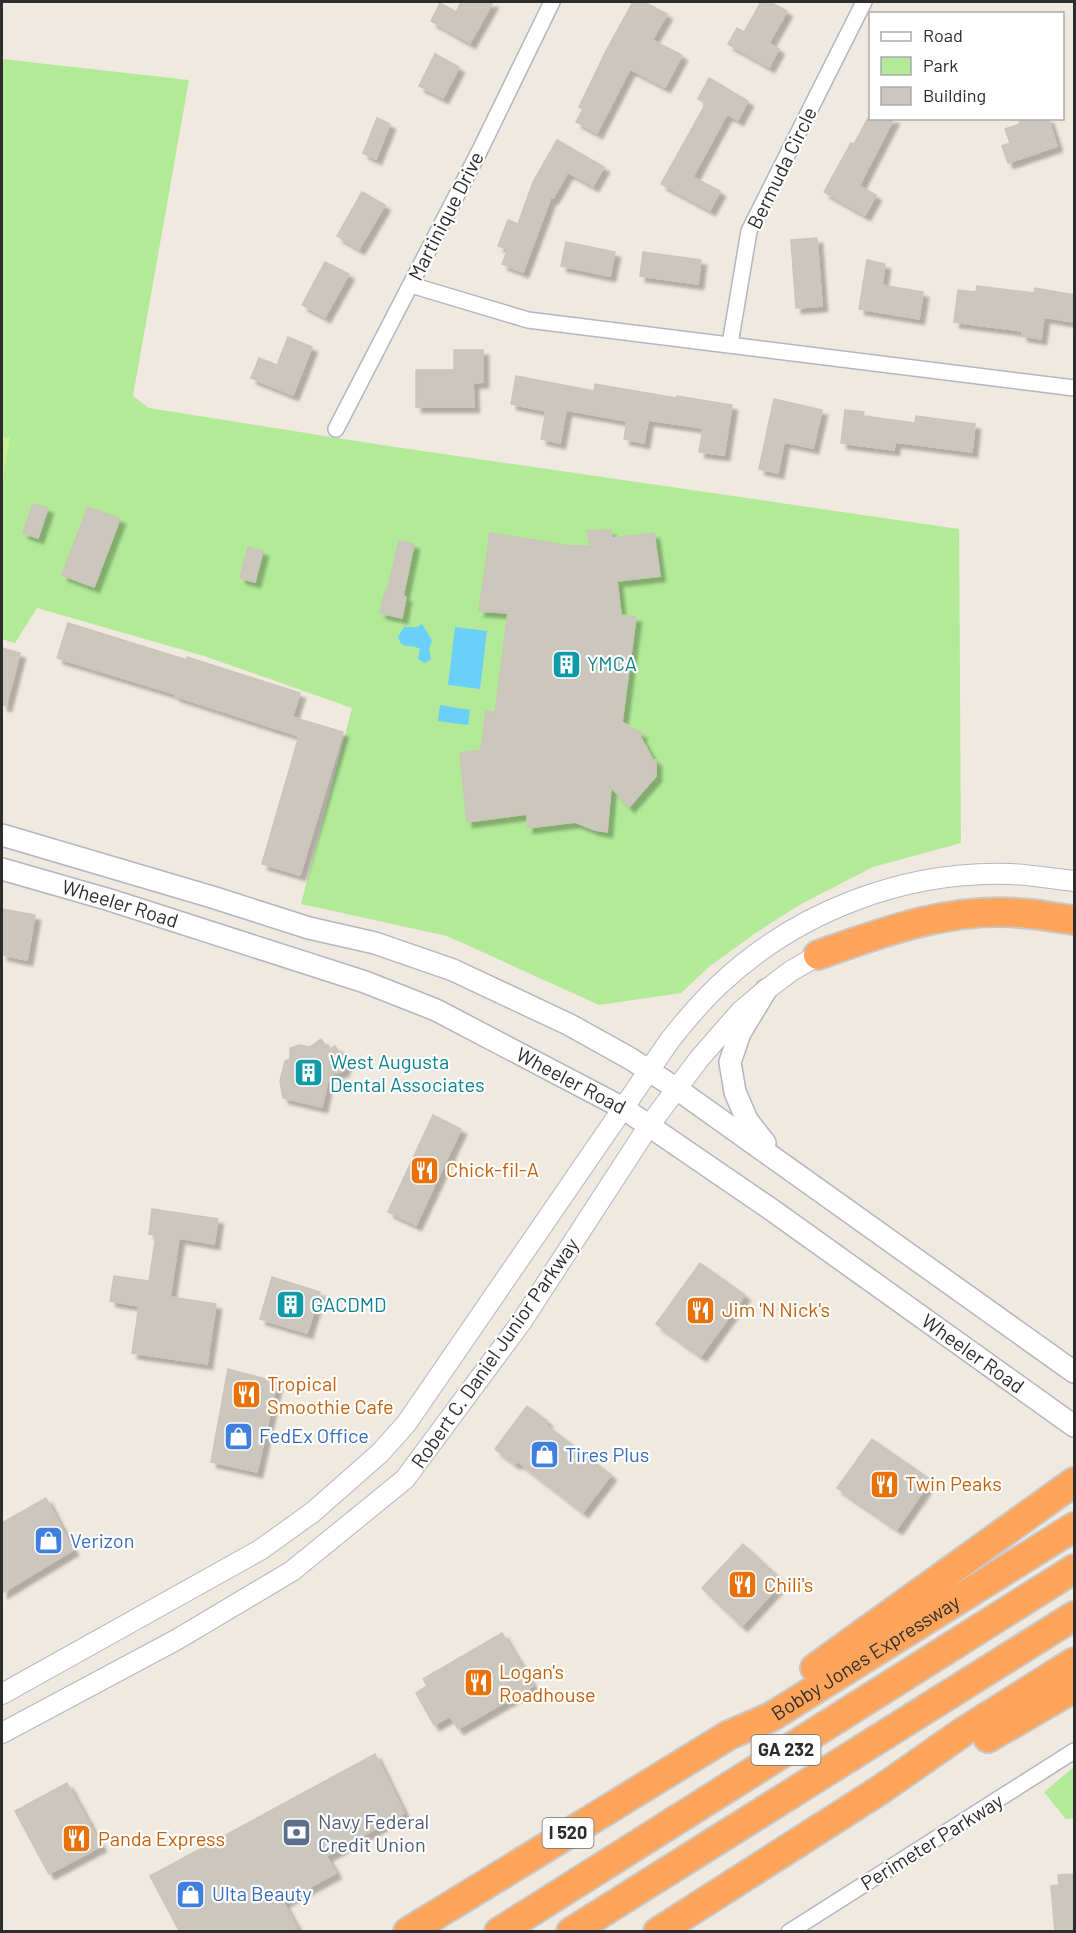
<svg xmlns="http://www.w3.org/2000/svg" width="1076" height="1933" font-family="Barlow,sans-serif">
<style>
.green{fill:#b2ea98}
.pitch{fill:#c8f293}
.water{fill:#6ad0f9}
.building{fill:#cbc6be;stroke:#ccc5b8;stroke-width:1.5;filter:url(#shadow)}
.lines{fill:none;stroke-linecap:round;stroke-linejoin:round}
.minor-casing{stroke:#b3b5c2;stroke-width:18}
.tertiary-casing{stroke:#b3b5c2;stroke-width:22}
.secondary-casing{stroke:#b3b5c2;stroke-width:24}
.motorway-casing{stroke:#c8c8c8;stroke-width:32}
.minor{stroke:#fff;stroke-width:15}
.tertiary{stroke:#fff;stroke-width:20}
.secondary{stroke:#fff;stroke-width:21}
.motorway{stroke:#ffa55b;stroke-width:28}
.labels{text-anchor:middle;stroke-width:4.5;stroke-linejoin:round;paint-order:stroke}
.shield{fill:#fff;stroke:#6c6c6c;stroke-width:1.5}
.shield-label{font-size:18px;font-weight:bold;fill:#2d2d2d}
.street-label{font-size:20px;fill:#2d2d2d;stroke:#fff}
.culture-label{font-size:20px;fill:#0d838f;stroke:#fff;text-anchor:start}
.food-label{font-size:20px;fill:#c56008;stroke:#fff;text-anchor:start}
.shop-label{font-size:20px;fill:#366cbe;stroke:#fff;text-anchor:start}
.service-label{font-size:20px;fill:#4e5e75;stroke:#fff;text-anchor:start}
</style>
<defs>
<filter id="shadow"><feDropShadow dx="5.5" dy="5.5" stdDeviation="1.5" flood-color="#0004"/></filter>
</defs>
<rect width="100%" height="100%" fill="#f0e9df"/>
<path class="green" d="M2,59L189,80L133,396L149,408L382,445L959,529L961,843L873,867L801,904L757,932L710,966L681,993L599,1005L447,936L301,904L352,708L204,656L37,608L15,643L2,639Z
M1074,1767V1818L1066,1819L1044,1792Z"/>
<path class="pitch" d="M2,436L10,438L2,484Z"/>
<path class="water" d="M422,624L432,640L429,649L431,659L425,663L418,659L420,649C411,643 402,651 398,637L404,627H417Z
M455,627L487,631L480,689L448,685Z
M440,705L470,710L468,725L438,721Z"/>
<path class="building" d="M461,2H493L470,43L431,21L440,3L456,12Z
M633,2H644L667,14L652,40L682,55L665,87L630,69L597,133L576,122L583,109L579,107L607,49Z
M761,2H770L787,11L769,43L779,49L769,67L728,44L737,28L744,32Z
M435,54L459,67L443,98L419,86Z
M709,78L748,101L738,120L727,114L693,177L720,191L710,210L661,184L706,103L698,99Z
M377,118L390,124L376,159L363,153Z
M868,118H894L859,186L876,195L865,215L824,192L851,143L854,144Z
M1018,118H1048L1057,146L1008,163L1002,146L1010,143L1005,129L1020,124Z
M557,140L604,167L593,186L568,172L553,198L551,197L523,272L502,264L508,249L498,246L508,220L518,224L533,182Z
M362,192L385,205L359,249L337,236Z
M817,238L822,306L796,308L791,240Z
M566,242L615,252L610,276L561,266Z
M643,252L701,260L698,284L640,276Z
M867,260L885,264L882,285L923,292L919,319L859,309Z
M325,262L349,274L325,317L302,305Z
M977,286L1034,293L1035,288L1074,295V322L1044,317L1041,339L1022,336V331L954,322L958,290L976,292Z
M288,337L312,347L293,395L251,378L259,358L277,365Z
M454,350H483V382L473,383L474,407H416V370H454Z
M516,376L594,391L595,384L676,398L677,396L732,405L724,455L699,452L703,428L648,420L644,443L624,439L627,421L566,410L560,443L541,439L546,411L511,404Z
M774,399L822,410L813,448L784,442L778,473L759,469Z
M845,410L864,412L863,416L915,423L916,416L975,424L972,452L895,442L894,450L841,443Z
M33,504L48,508L38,538L23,533Z
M88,507L120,519L94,587L62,575Z
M610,530L612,538L654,533L660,576L617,581L621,615L636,617L622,722L642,734L640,736L653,760H656V776L629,807L611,787L607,832L595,830L575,822L528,828L527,814L467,822L460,753L481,750L486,711L495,713L508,613L479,611L490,533L571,546H590L587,531Z
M399,541L414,544L403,596L406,597L402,618L380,613L385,592H387Z
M248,547L263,551L255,582L240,578Z
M68,623L187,660V657L300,693L292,717L343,732L300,875L262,864L299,736L175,696V694L57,658Z
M2,648L20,653L6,706L2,705Z
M2,909L35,915L27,960L2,955Z
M321,1039L329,1050L335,1046L346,1062L343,1071L329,1075L322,1107L283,1098L280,1081L285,1061L290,1059V1048L300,1045L310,1047Z
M433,1115L461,1129L416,1225L388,1212Z
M152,1209L218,1219L214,1244L179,1238L170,1297L216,1304L207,1364L132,1353L139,1306L110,1301L114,1276L149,1281L156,1235L149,1234Z
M700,1263L745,1295L701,1356L656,1324Z
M272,1277L320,1292L307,1333L260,1319Z
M228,1369L277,1382L257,1472L211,1462Z
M527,1406L547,1421L545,1424L611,1475L583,1512L517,1461L515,1464L495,1449Z
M872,1439L931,1480L897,1529L837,1488Z
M46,1498L73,1550L2,1593V1523Z
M743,1544L783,1581L742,1626L702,1588Z
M502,1633L533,1686L458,1729L450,1716L434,1725L416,1693L427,1686L423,1679Z
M375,1754L404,1813L326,1856L336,1873L283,1902L297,1928L289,1932H180L150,1876Z
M67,1783L101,1846L49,1874L15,1811Z
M1074,1874V1932H1055L1051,1886L1059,1885L1058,1875Z"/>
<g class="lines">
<defs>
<path id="minor" d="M411,285L528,320L1074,388
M730,344L749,231L864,2
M336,429L479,152L552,2
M789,1932L1074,1751"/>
<path id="tertiary" d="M2,1694L260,1550L313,1512L380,1453L406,1424L670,1040C685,1021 701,1002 719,985C796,912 904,870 1011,874C1032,875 1053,879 1074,881
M2,1733L176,1640L292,1571L405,1479L522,1321L648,1127L699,1059L740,1012L766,990L791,971L829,949"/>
<g id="secondary">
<path d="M2,835L212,897L309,928L375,943L453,970L570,1025L631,1059L677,1089L1074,1372"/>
<path id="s1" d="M2,869L110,900L365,982L436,1010L623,1108L772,1210L1074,1426"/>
<path d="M765,1143L747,1120L735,1092L730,1062L740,1033L766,990"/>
</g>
<g id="motorway">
<path d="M818,955C883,932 949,907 1020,913C1038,914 1056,918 1074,920"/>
<path d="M815,1668L1074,1482"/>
<path d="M988,1738L1074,1688"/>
<path id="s2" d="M408,1932L729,1735L771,1717L1074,1527"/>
<path d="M499,1932L1074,1569"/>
<path d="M571,1932L1074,1616"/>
<path d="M658,1932L880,1790L963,1732L1074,1662"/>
</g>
</defs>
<use href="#minor" class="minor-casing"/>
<use href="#tertiary" class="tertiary-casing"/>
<use href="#secondary" class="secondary-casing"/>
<use href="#motorway" class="motorway-casing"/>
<use href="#minor" class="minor"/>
<use href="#tertiary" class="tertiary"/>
<use href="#secondary" class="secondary"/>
<use href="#motorway" class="motorway"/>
</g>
<defs>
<symbol id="building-square" viewBox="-11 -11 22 22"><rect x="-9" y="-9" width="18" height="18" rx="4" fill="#0f9aa8" stroke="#fff"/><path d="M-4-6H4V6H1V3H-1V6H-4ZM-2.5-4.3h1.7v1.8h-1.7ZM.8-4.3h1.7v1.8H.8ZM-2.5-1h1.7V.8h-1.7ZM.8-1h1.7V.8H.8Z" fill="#fff"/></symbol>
<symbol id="restaurant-square" viewBox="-11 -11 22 22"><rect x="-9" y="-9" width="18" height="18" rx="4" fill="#e8710a" stroke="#fff"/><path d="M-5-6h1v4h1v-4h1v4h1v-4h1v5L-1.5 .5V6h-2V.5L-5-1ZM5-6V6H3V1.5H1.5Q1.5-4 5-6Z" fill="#fff"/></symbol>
<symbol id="shop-square" viewBox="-11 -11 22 22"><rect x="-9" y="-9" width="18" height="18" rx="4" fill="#3f7fe0" stroke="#fff"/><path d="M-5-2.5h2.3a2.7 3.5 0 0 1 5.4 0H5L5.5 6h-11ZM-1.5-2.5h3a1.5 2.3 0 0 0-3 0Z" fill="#fff"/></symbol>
<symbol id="bank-square" viewBox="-11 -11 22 22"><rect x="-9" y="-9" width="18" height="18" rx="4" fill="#5c6f8a" stroke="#fff"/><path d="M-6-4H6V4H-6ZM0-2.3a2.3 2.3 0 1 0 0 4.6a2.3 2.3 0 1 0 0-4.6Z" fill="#fff"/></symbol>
</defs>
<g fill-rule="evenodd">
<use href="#building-square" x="550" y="648" width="33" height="33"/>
<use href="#building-square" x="292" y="1056" width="33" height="33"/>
<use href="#restaurant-square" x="408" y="1154" width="33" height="33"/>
<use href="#building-square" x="274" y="1288" width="33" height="33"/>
<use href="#restaurant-square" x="684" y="1294" width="33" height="33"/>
<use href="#restaurant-square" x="230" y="1378" width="33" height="33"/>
<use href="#shop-square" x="222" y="1420" width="33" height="33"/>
<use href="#shop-square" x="528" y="1438" width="33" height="33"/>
<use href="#restaurant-square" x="868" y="1468" width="33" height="33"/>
<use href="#shop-square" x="32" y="1524" width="33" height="33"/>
<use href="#restaurant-square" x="726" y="1568" width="33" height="33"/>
<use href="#restaurant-square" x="462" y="1666" width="33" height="33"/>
<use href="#bank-square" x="280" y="1816" width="33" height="33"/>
<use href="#restaurant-square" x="60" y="1822" width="33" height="33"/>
<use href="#shop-square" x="174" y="1878" width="33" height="33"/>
</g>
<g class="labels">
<g class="shield">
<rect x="751.5" y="1735" width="69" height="30" rx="4.5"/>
<rect x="542.5" y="1818" width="51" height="30" rx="4.5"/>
</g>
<g class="shield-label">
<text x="786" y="1756">GA 232</text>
<text x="568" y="1839">I 520</text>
</g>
<g class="street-label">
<text transform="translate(782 168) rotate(-64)" y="7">Bermuda Circle</text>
<text transform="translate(446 216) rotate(-63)" y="7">Martinique Drive</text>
<text dy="7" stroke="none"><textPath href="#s1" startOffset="123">Wheeler Road</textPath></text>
<text dy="7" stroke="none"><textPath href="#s1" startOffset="609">Wheeler Road</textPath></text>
<text transform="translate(495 1353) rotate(-55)" y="7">Robert C. Daniel Junior Parkway</text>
<text dy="7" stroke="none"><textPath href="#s1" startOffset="1095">Wheeler Road</textPath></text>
<text dy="7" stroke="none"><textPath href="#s2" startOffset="534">Bobby Jones Expressway</textPath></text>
<text transform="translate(932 1842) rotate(-32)" y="7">Perimeter Parkway</text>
</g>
<g class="culture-label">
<text x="587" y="671">YMCA</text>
<text x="330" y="1069">West Augusta<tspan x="330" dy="23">Dental Associates</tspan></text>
<text x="311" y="1312">GACDMD</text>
</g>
<g class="food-label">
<text x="446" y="1177">Chick-fil-A</text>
<text x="722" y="1317">Jim 'N Nick's</text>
<text x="267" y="1391">Tropical<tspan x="267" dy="23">Smoothie Cafe</tspan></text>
<text x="905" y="1491">Twin Peaks</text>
<text x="764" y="1592">Chili's</text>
<text x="499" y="1679">Logan's<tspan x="499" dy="23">Roadhouse</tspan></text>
<text x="98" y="1846">Panda Express</text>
</g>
<g class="shop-label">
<text x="259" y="1443">FedEx Office</text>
<text x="565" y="1462">Tires Plus</text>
<text x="70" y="1548">Verizon</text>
<text x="212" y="1901">Ulta Beauty</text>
</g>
<g class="service-label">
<text x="318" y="1829">Navy Federal<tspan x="318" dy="23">Credit Union</tspan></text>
</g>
</g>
<rect width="1076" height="1933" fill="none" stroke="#2d2d2d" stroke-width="6"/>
<rect x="869" y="12" width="195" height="108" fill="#ffffff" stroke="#ababab" stroke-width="1.5"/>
<rect x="881" y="32" width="30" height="9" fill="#ffffff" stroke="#ababab" stroke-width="1.5"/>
<text x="923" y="42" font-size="18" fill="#2d2d2d">Road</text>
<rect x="881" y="57" width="30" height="18" fill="#b2ea98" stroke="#ababab" stroke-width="1.5"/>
<text x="923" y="72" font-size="18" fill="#2d2d2d">Park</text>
<rect x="881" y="87" width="30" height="18" fill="#cbc6be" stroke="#ababab" stroke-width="1.5"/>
<text x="923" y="102" font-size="18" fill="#2d2d2d">Building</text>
</svg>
